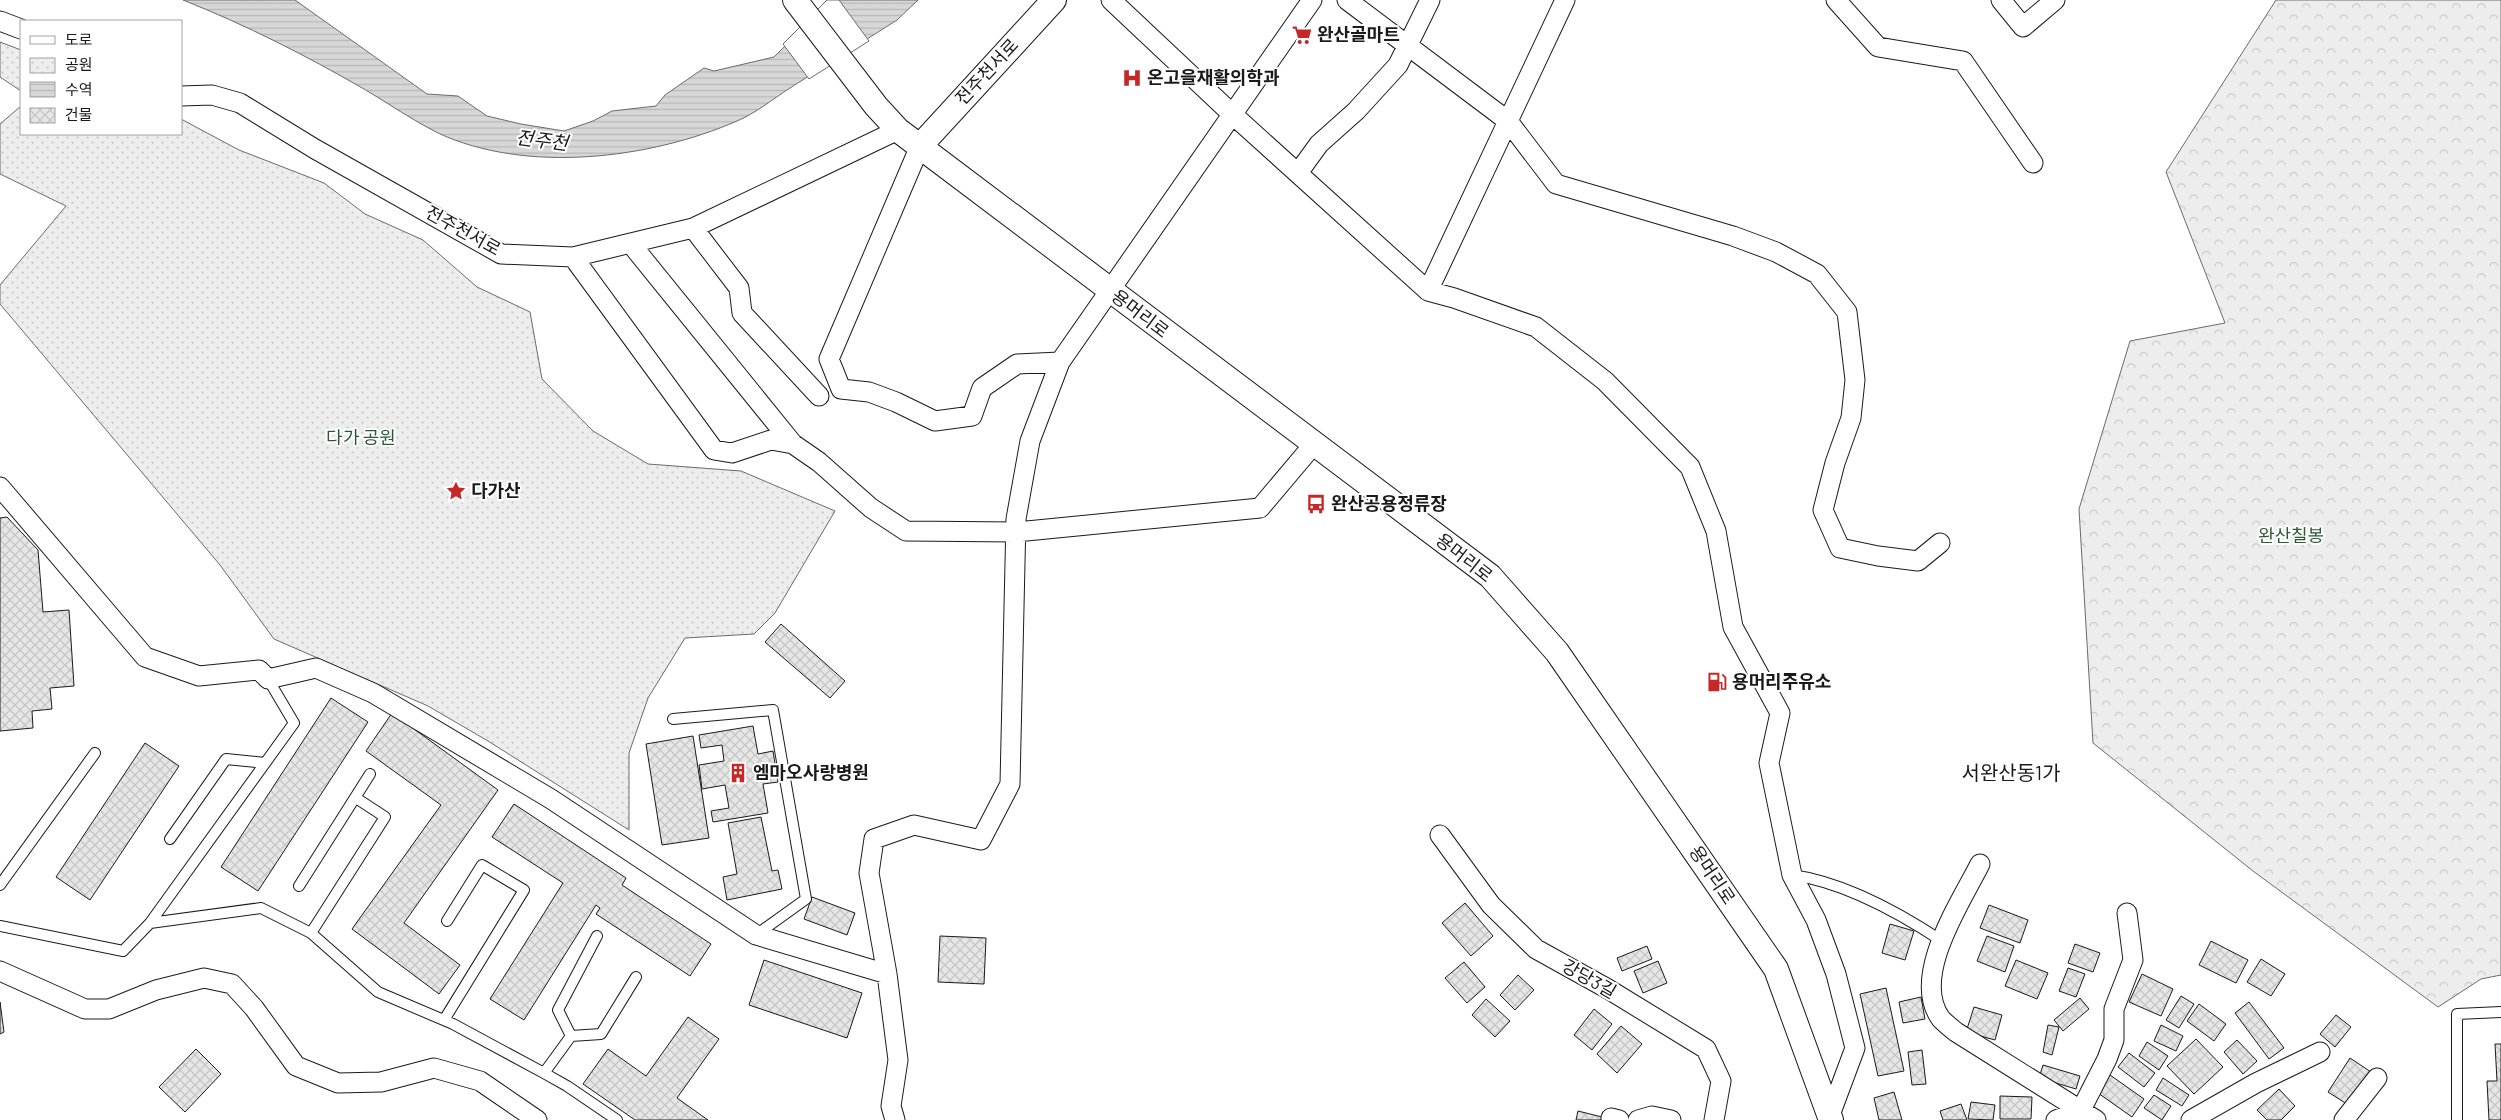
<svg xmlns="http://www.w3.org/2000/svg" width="2501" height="1120" font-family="Barlow,'Noto Sans KR',sans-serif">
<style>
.forest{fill:url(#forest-crowns);stroke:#6a6a6a}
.park{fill:url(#park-dots);stroke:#6a6a6a}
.water{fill:url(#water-rules);stroke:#6a6a6a}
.pier{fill:#fff;stroke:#6a6a6a}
.building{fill:url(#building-cross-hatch);stroke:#1a1a1a}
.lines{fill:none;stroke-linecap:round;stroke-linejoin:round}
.service-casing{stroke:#1a1a1a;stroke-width:12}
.minor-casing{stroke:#1a1a1a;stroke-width:21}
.tertiary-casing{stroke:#1a1a1a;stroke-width:26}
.service{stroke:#fff;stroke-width:10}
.minor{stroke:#fff;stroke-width:19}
.tertiary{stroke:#fff;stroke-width:24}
.labels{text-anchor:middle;stroke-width:4;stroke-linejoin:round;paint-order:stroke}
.poi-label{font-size:18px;font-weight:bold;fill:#1a1a1a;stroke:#fff;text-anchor:start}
.street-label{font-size:18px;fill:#1a1a1a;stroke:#fff}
.park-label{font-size:18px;fill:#2b5a34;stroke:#fff}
.water-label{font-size:19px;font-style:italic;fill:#1a1a1a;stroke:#fff}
.quarter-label{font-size:20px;fill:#1a1a1a;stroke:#fff}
</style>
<defs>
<pattern id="forest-crowns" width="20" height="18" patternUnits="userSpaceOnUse" patternTransform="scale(1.25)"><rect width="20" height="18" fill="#ededed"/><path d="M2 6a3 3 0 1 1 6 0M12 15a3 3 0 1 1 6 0" fill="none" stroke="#cbcbcb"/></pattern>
<pattern id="park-dots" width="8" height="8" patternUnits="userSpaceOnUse" patternTransform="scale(1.25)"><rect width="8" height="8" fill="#ededed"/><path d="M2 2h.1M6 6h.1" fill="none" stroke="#cbcbcb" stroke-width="1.8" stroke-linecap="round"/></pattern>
<pattern id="water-rules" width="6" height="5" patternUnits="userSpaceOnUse" patternTransform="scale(1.25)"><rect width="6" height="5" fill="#d7d7d7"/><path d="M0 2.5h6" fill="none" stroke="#b8b8b8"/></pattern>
<pattern id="building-cross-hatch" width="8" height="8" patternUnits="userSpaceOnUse" patternTransform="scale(1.25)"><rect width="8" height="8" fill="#e6e6e6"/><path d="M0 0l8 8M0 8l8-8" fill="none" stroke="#c5c5c5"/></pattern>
</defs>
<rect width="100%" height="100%" fill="#fff"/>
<path class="forest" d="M2276,0H2501V975L2481,979L2438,1007L2253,871L2093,743L2079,509L2130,341L2225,323L2166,172Z"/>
<path class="park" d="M0,42L21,50V91L0,77Z
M21,106V134H181V119L239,150L324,183L365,214L423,240L477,287L530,312L542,379L593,431L648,464L741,471L835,511L775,613L754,634L685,638L648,698L629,753V830L488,741L428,706L274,639L220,565L0,304V285L66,206L0,174V124Z"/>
<path class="water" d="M183,0H295L427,94L458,96L487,116L521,124L564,131L593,121L612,111L656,106L665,95L704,68L714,71L774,57L831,0H918L897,20C861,43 826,65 790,88C773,99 756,113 737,121C650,159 526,174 438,133C412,120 388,103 364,89C305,55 246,25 183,0Z"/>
<path class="pier" d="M827,0H839L869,41L809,79L783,44Z"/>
<path class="building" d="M7,517L38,550L43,612L69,610L74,686L50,688L52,709L32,711L33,728L0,731V518Z
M781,624L845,681L830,698L765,642Z
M331,698L368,722L258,891L221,867Z
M392,713L498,790L404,923L460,965L439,994L352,929L441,805L366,751Z
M753,726L758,754L773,751L778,782L763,784L768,813L713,822L711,811L729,808L725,785L702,789L699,765L724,761L722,745L701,748L699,735Z
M693,736L709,838L662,845L646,744Z
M145,743L179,766L90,900L56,877Z
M514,804L626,878L622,885L711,944L690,976L596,914L600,908L596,905L524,1020L490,999L563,883L492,837Z
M761,817L772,871L778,870L782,889L727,900L723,877L737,874L728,823Z
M812,897L855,913L847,935L804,919Z
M1465,903L1493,936L1471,956L1442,923Z
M1989,905L2028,920L2020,943L1980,928Z
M1890,924L1914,931L1905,960L1882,953Z
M940,936L986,938L984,984L938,982Z
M1987,936L2014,946L2005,972L1977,961Z
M2211,941L2248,960L2236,983L2199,965Z
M2075,944L2100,953L2093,972L2068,963Z
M1647,946L1652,959L1622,971L1617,958Z
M2261,959L2285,974L2271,996L2247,982Z
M764,960L862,993L847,1038L749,1005Z
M2016,960L2048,973L2037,999L2005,986Z
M1658,961L1667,983L1643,993L1634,971Z
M1464,962L1485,987L1467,1003L1445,978Z
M2068,968L2085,974L2076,997L2059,991Z
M2142,974L2173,989L2161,1016L2129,1002Z
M1518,975L1534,990L1515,1010L1500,995Z
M1886,988L1904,1071L1878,1076L1860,994Z
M2181,996L2194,1004L2179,1028L2166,1020Z
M1921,997L1925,1019L1903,1023L1899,1002Z
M2080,998L2089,1009L2063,1031L2054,1020Z
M1486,999L1510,1021L1495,1037L1472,1015Z
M0,1002L4,1032L0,1034Z
M2249,1002L2284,1048L2269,1059L2235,1013Z
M2199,1004L2226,1024L2214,1041L2187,1021Z
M1974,1007L2002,1015L1995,1040L1966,1032Z
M1594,1009L1612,1024L1592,1050L1574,1035Z
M2336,1015L2351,1027L2335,1047L2320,1034Z
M688,1017L719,1039L677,1098L708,1120H635L583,1084L608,1049L646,1076Z
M2048,1025L2059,1027L2052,1055L2043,1052Z
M2161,1025L2183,1036L2176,1051L2154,1041Z
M1621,1026L1642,1044L1617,1073L1597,1054Z
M2196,1039L2223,1067L2194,1094L2167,1066Z
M2237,1040L2257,1061L2243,1074L2224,1052Z
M2147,1042L2168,1056L2159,1070L2139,1056Z
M2495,1044H2501V1120H2489L2487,1081H2497Z
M196,1049L221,1074L185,1112L159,1087Z
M1922,1050L1926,1084L1912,1085L1908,1052Z
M2129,1053L2155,1073L2144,1087L2118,1067Z
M2350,1058L2371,1072L2350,1106L2328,1092Z
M2043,1065L2080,1076L2076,1089L2039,1078Z
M2110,1075L2144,1099L2132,1117L2098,1093Z
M2163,1078L2189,1095L2182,1106L2156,1090Z
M2279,1089L2295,1106L2281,1120H2267L2257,1110Z
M1894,1092L1902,1120H1879L1874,1098Z
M2154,1095L2171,1106L2162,1120L2144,1108Z
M2000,1096L2032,1097L2031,1119H2000Z
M1971,1102L1995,1105L1993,1120L1968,1119Z
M1961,1104L1967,1120H1943L1940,1111Z
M1578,1111L1602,1117L1601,1120H1576Z"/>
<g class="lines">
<defs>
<path id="service" d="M673,719L773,710L806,899L756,935
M170,839L226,759L265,763
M1792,875C1844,882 1898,912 1942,941
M0,885L95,753
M299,886L370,774
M150,923L261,908L311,933L378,992L453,1024L544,1073L567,1086L617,1120
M0,926L123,951L150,923L294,723L268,679
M311,933L385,817L356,798
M444,1020L524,890L482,865L447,921
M571,1036L601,1034L636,977
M544,1073L571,1036L558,1010L597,936
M2457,1120V1014L2501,1012"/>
<path id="minor" d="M1111,0L1231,113L1428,291L1565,0
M1347,0L1508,121L1556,184L1733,236L1776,252L1817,274L1847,312L1855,380L1851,418L1835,463L1823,510L1840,548L1878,556L1918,561L1940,543
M1836,0L1878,47L1963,61L2033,163
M2001,0L2023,27L2055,0
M0,21L21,29
M181,96L212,95L240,103L315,149L501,254L573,257L693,228L898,130
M920,146L829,359L841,389L869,392L896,402L935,421L972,416L982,388L1017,364L1060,362
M1298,173L1319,144L1356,111L1398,65L1430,0
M693,228L739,288L742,313L819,396
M631,244L793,444
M573,257L714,450L732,453L771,440L793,444L819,462L871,508L906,531L1016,532L1260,508L1314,444
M1428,291L1454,298L1536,327L1605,381L1690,467L1716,531L1733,627L1780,713L1769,763L1792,875L1816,920L1836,974L1855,1048L1830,1115
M0,487L145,657L199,676L259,670L268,679L316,668L373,693L551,799L756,935L887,974
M1440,835L1491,905L1536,949L1608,989L1706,1049L1721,1081L1714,1120
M1980,864C1961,902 1910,977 1941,1019C1945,1023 1951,1028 1956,1032L2096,1120
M0,971L85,1009H109L156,990L204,978L232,984L254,1008L296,1066L338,1083L381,1082L434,1068L480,1081L537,1120
M1611,1118L1619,1120
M895,1120L891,1106L898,1060L887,974L869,873L874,839L914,825L981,840L1010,784L1016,519L1030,441L1060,362L1312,0
M1638,1120L1652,1116L1671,1120
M2056,1120L2081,1110L2107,1059L2114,1040V1009L2133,960L2127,913
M2191,1120L2256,1083L2320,1052
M2344,1120L2377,1078"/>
<path id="tertiary" d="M795,0L876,106L898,130L1490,576L1557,652L1776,969L1831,1120
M920,146L1054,0"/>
</defs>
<use href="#service" class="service-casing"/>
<use href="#minor" class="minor-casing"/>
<use href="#tertiary" class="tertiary-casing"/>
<use href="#service" class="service"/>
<use href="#minor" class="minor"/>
<use href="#tertiary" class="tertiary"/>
</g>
<defs>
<symbol id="supermarket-bare" viewBox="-9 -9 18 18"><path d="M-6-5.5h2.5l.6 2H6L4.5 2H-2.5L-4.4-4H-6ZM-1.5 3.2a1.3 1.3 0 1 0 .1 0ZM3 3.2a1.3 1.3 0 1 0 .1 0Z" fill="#c62828" stroke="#fff" stroke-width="2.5" paint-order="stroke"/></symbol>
<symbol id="hospital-bare" viewBox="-9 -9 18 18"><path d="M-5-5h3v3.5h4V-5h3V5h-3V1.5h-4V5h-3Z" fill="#c62828" stroke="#fff" stroke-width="2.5" paint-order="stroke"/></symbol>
<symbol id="sight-bare" viewBox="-9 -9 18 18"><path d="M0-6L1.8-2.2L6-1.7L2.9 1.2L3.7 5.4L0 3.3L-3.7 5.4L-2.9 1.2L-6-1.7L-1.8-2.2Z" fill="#c62828" stroke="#fff" stroke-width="2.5" paint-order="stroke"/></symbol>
<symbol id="bus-bare" viewBox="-9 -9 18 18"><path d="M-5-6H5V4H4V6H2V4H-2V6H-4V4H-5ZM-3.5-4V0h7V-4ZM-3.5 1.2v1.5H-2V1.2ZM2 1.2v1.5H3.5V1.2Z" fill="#c62828" stroke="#fff" stroke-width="2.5" paint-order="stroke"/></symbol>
<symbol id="fuel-bare" viewBox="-9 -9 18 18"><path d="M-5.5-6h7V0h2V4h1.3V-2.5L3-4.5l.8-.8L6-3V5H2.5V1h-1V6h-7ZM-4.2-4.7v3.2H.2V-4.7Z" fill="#c62828" stroke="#fff" stroke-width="2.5" paint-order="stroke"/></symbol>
<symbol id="building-bare" viewBox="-9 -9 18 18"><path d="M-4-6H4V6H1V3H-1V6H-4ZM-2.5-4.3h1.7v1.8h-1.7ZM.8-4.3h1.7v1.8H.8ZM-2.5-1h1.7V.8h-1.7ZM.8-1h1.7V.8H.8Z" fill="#c62828" stroke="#fff" stroke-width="2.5" paint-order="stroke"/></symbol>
</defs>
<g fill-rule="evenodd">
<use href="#supermarket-bare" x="1288" y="21" width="28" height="28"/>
<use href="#hospital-bare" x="1118" y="64" width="28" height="28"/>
<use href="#sight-bare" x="442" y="477" width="28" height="28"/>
<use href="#bus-bare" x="1302" y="490" width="28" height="28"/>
<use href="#fuel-bare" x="1703" y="668" width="28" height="28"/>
<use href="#building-bare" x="724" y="759" width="28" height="28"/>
</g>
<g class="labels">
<g class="poi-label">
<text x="1317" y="41">완산골마트</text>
<text x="1147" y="84">온고을재활의학과</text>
<text x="471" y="497">다가산</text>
<text x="1331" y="510">완산공용정류장</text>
<text x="1732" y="688">용머리주유소</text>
<text x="753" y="779">엠마오사랑병원</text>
</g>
<g class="street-label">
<text transform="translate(987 72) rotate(-47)" y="6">전주천서로</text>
<text transform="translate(463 231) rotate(29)" y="6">전주천서로</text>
<text transform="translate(1140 314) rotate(37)" y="6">용머리로</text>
<text transform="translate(1464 558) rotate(38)" y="6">용머리로</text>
<text transform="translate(1712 875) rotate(56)" y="6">용머리로</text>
<text transform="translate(1589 979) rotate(30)" y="6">강당3길</text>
</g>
<g class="park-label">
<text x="361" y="444">다가 공원</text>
<text x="2291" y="542">완산칠봉</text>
</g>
<g class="water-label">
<text transform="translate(542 140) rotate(7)" y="7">전주천</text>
</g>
<g class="quarter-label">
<text x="2011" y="780">서완산동1가</text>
</g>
</g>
<rect x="20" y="20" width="162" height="115" fill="#ffffff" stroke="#a3a3a3"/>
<rect x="30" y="36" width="25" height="8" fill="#ffffff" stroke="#a3a3a3"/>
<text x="65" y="45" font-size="15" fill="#1a1a1a">도로</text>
<rect x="30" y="58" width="25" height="15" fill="url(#park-dots)" stroke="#a3a3a3"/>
<text x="65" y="70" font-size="15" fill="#1a1a1a">공원</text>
<rect x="30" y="82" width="25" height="15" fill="url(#water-rules)" stroke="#a3a3a3"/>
<text x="65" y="95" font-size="15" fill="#1a1a1a">수역</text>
<rect x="30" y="108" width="25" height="15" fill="url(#building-cross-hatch)" stroke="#a3a3a3"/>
<text x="65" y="120" font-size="15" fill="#1a1a1a">건물</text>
</svg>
